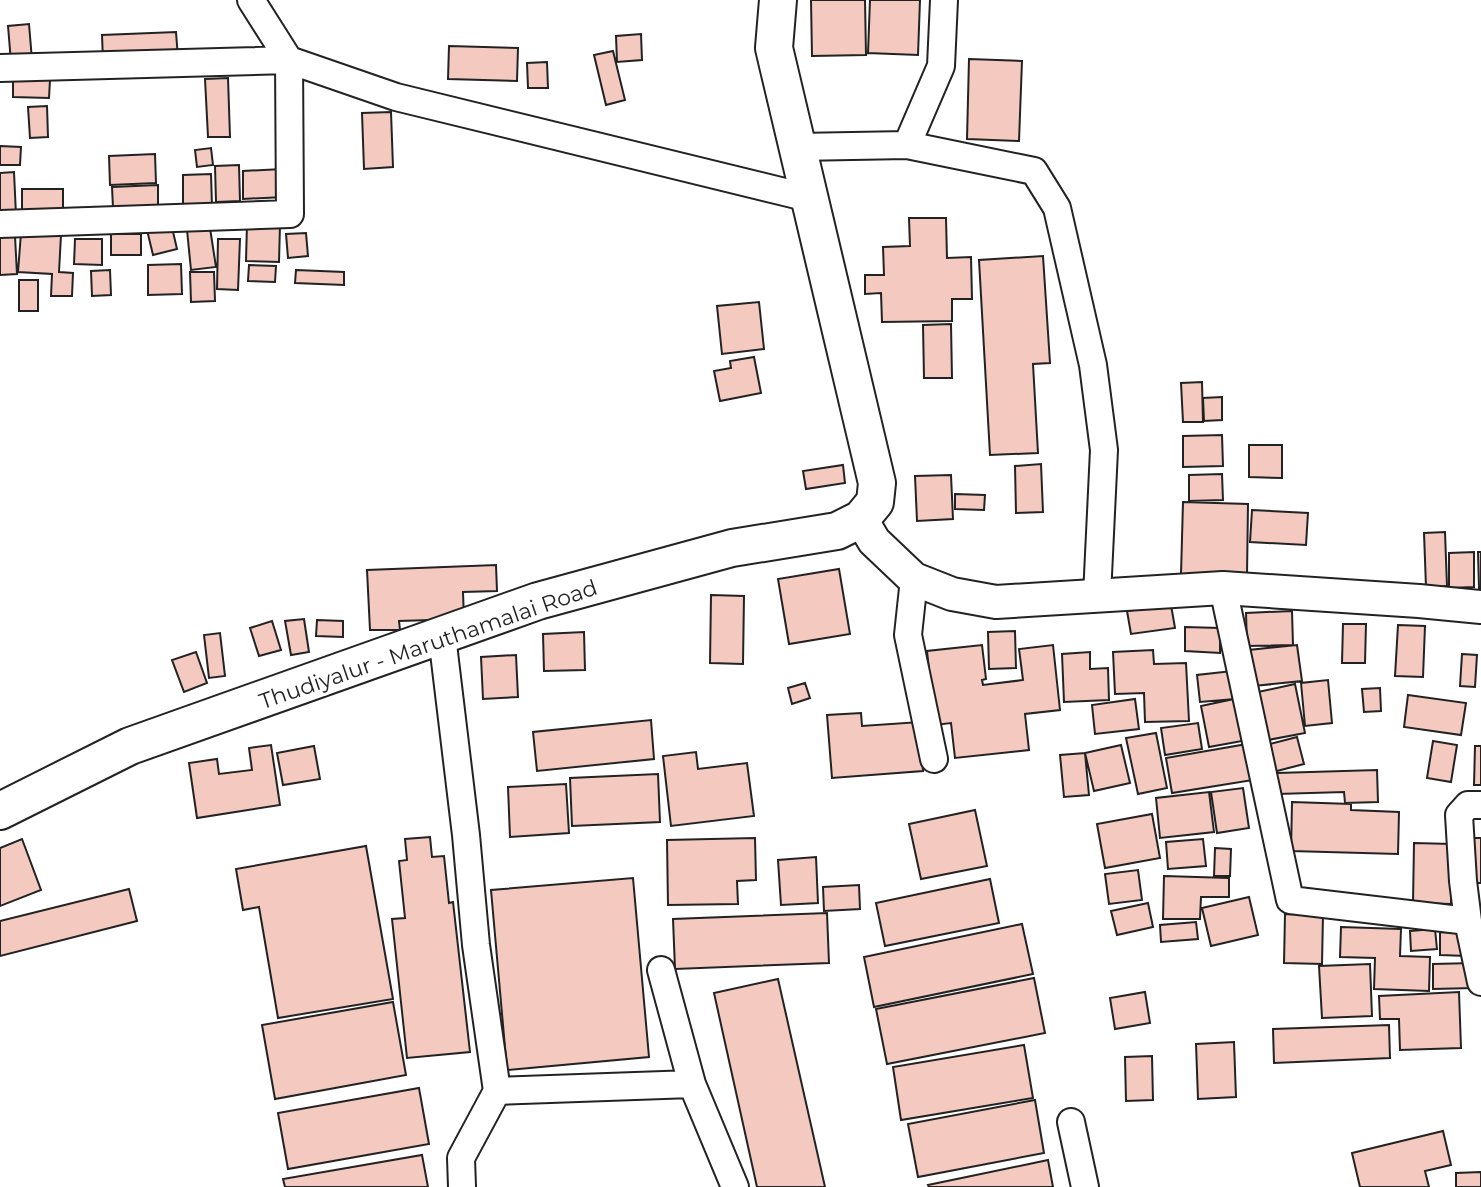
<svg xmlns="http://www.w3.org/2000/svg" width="1481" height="1187" font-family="Montserrat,sans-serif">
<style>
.building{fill:#f3c9c0;stroke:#222;stroke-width:2}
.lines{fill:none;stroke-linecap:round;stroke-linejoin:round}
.minor-casing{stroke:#222;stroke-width:30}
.tertiary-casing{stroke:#222;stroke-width:36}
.secondary-casing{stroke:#222;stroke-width:40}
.minor{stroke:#fff;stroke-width:26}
.tertiary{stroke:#fff;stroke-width:32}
.secondary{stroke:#fff;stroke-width:36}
.labels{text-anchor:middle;stroke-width:6;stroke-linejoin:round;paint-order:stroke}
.street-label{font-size:22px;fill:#222;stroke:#fff}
</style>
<rect width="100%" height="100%" fill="#fff"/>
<path class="building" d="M811,0H865L866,55L812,56Z
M870,0H920L918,55L868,53Z
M29,24L32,60L11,62L8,26Z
M176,32L178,58L103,61L102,35Z
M641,34L642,60L617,62L616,36Z
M449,46L518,48L517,81L448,79Z
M613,51L625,100L606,105L594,55Z
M969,59L1022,61L1019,141L967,139Z
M547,62L548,88H528L527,63Z
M228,78L230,137H208L205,79Z
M13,79L50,80L49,98L13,97Z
M47,106L48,137L30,138L28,107Z
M391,112L393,167L364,169L362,113Z
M0,146L21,147L20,165H0Z
M211,148L213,165L197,167L195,150Z
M155,154L156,183L110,185L109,156Z
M239,165L240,201L216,202L215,166Z
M282,169L284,197L243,199V171Z
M14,172L16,215L0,216V173Z
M211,174L212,206H183V175Z
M158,185V207L113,208L112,187Z
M22,189H63V218H22Z
M909,218H946L947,258L971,257L972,299H952V321L882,322L881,293L865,294V275H884L883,247L910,246Z
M171,223L177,249L153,255L147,230Z
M247,224L280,225L279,262L246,261Z
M210,228L216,267L191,270L187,230Z
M21,233L61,235L59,272L73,273L72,296H51L52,274L18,272Z
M306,233L308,256L288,258L286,234Z
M111,234H141V255H111Z
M15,236L17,274L0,275V237Z
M75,239H102V265L74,264Z
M218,239H240L238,290L217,289Z
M1043,256L1050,363L1033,364L1038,453L990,455L979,260Z
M181,264L182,294L148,295V265Z
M249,265L276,266L275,282L248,281Z
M110,270L111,295L92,296L91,271Z
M296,270L344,272V285L295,283Z
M190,272H214L215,301L191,302Z
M19,280H38V311H19Z
M759,302L764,349L722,354L717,306Z
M951,324L952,378H924L923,325Z
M754,357L761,393L720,401L714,371L731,368L730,361Z
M1202,382L1203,422H1183L1181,383Z
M1222,397V420L1204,421L1203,398Z
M1222,435L1223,466L1183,467V436Z
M1249,445H1282V478L1249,477Z
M1041,464L1043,512L1016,513L1015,466Z
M843,465L845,483L806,489L803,471Z
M1222,474L1223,500L1189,501V475Z
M951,475L953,519L917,521L915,476Z
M955,494L985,495L984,510L955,509Z
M1183,502L1248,504L1247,576L1181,574Z
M1252,510L1308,513L1306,545L1250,542Z
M1445,532L1447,586L1426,587L1424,533Z
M1474,552V587L1449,588V553Z
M1478,552H1481V588H1479Z
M496,565L497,591L463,592L464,619L399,621L400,630H370L367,570Z
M839,569L850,634L789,644L778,579Z
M711,595L744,596L743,664L710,663Z
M1171,605L1175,628L1131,634L1127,611Z
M1292,611L1293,645L1247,646L1246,613Z
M304,619L309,652L291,655L285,621Z
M317,620L343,621V637L316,636Z
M272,621L281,650L259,656L250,628Z
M1343,624H1366L1365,663H1342Z
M1398,625L1425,626L1423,677L1395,676Z
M1185,627L1220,628V653L1185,651Z
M1015,631L1016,668L989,669L988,632Z
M584,632L585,670L544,671L543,634Z
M220,633L225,676L209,678L204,635Z
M982,645L986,679L982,680L983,685L1023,680L1019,649L1053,645L1060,710L1025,714L1029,750L955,758L951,723L935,725L927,651Z
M1297,645L1302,681L1254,686L1249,650Z
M1153,650L1154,664L1186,663L1189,721L1145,722L1144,693L1115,694L1113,652Z
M196,652L207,683L184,692L172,660Z
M1090,652V669L1108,668L1109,700L1064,702L1062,654Z
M1462,654L1477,655L1475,687L1460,686Z
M516,655L518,697L483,699L481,657Z
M1232,671L1235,699L1200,702L1197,675Z
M1328,680L1332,723L1305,726L1301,683Z
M805,683L810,698L792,704L788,688Z
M1295,684L1305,733L1268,740L1258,692Z
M1380,688L1381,711L1364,712L1362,689Z
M1408,695L1466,703L1461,735L1404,727Z
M1135,699L1139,729L1095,734L1092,705Z
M1234,699L1242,741L1209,747L1201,706Z
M861,713L862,726L920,722L923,771L832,778L827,715Z
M651,720L654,759L537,771L533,732Z
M1198,723L1202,749L1165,755L1161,728Z
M1156,733L1167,788L1138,794L1126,738Z
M1297,737L1304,764L1273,772L1266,745Z
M1433,741L1457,745L1451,782L1427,778Z
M1247,744L1253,780L1172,793L1166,758Z
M271,745L280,805L197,818L189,763L217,759L219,774L252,770L249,748Z
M1121,745L1130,783L1094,791L1085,753Z
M314,746L320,779L283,785L277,753Z
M1475,746H1481V785H1474Z
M696,752L698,769L747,763L754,816L671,826L663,756Z
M1085,753L1089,795L1064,797L1060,755Z
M1377,770L1378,802L1345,803L1344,792L1277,794V773Z
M658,774L660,822L572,826L570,778Z
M566,784L569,833L510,837L508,787Z
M1243,788L1249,828L1217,833L1211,792Z
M1209,792L1214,832L1160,838L1156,798Z
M1292,802L1351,804V810L1399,812L1398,854L1291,851Z
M975,810L987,866L921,879L909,824Z
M1152,814L1160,858L1105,868L1097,824Z
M430,837L432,857L444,856L449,903L453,902L470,1052L407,1058L392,919L405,918L399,861L407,860L405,839Z
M755,838L756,880L737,881L738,904L668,905L667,840Z
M1467,838H1481V883H1469Z
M22,839L41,890L0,906V848Z
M1203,839L1206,866L1168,869L1166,842Z
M1414,843L1452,844L1451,904L1413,903Z
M366,846L393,999L278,1018L259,907L243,910L236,869Z
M1215,848L1231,849L1230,876H1214Z
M816,857L818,903L781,905L778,860Z
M1138,870L1142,900L1109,904L1105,874Z
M1164,876L1229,878V897H1201L1200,919H1163Z
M633,878L649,1057L507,1070L491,890Z
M990,879L999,923L885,946L876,903Z
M859,885L860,909L824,911L823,887Z
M129,889L137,921L0,956V921Z
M1249,897L1258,935L1211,946L1202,908Z
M1148,903L1153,927L1117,935L1111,911Z
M827,913L829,963L675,969L673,919Z
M1285,914L1323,915L1322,964L1284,963Z
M1196,922L1198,939L1161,942L1160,925Z
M1022,924L1033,974L874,1007L864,957Z
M1341,927L1401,929L1400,956L1430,957L1429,991L1374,989L1375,958L1340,957Z
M1435,929L1437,949L1411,951L1410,931Z
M1440,932L1467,933V956L1440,955Z
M1474,963V988L1433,989V964Z
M1370,964L1372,1016L1322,1018L1319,966Z
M1034,978L1045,1033L887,1064L876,1009Z
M778,979L825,1187H757L714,993Z
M1145,992L1150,1023L1115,1029L1110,998Z
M1459,992L1461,1048L1400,1050L1399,1019H1380L1379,996Z
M393,1002L406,1075L275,1099L262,1025Z
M1389,1025L1390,1058L1274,1063L1273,1029Z
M1234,1042L1236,1097L1198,1099L1196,1044Z
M1024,1045L1033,1098L901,1120L893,1067Z
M1152,1056L1153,1100L1126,1101L1125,1057Z
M419,1088L429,1144L288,1169L278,1113Z
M1035,1100L1044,1153L918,1177L908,1124Z
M1443,1131L1451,1165L1425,1171L1429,1187H1360L1352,1153Z
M422,1155L428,1187H285L283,1179Z
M1048,1160L1053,1187H929L928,1185Z
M1481,1172V1187H1456V1173Z"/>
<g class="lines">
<defs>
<path id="minor" d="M251,0L289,60L396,97L809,198
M0,68L289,60L290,214L0,224
M907,145L941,66L944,0
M797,147L907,145L1034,171L1057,208L1093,365L1104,450L1097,596
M914,579L908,635L934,759
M1223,588L1290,900L1468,921
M442,636L466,835L476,945L497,1091L461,1158L462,1187
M1481,805H1468L1459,815L1463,881L1468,921L1481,982
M661,970L692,1084L735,1187
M497,1091L692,1084
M1071,1122L1085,1187"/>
<path id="tertiary" d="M861,519L874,541L914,579L952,594L996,602L1223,588L1419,601L1481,607"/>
<path id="secondary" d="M0,811L130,746L538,601L732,548L837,531L861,519L875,502L877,483L774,48L778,0"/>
</defs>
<use href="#minor" class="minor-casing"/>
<use href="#tertiary" class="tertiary-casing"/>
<use href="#secondary" class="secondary-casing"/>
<use href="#minor" class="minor"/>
<use href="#tertiary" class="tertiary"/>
<use href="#secondary" class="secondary"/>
</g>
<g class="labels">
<g class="street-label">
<text transform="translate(428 644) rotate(-19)" y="8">Thudiyalur - Maruthamalai Road</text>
</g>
</g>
</svg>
